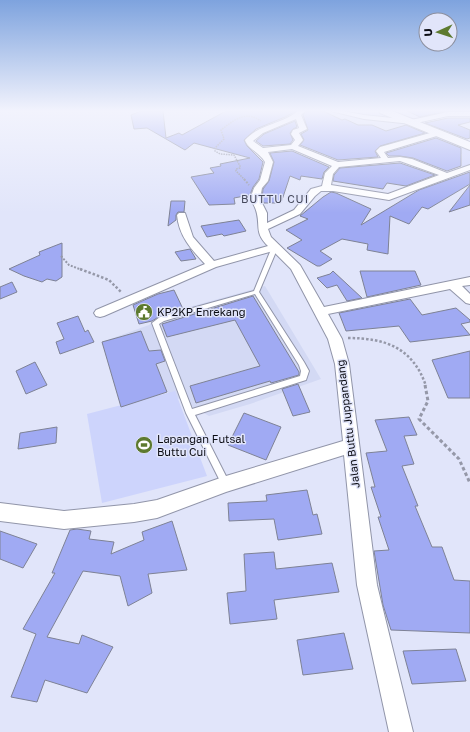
<svg xmlns="http://www.w3.org/2000/svg" width="470" height="732" font-family="'Golos Text',sans-serif">
<style>
.built{fill:#d3d9f4}
.green{fill:#cdd4fc}
.building{fill:#a0aaf3;stroke:#7e8295}
.lines{fill:none;stroke-linecap:round;stroke-linejoin:round}
.service-casing{stroke:#9195a9;stroke-width:2}
.minor-casing{stroke:#9195a9;stroke-width:2}
.trunk-casing{stroke:#9195a9;stroke-width:2}
.path-far3{stroke:#9598a8;stroke-width:1.5;stroke-dasharray:1.5 1;stroke-linecap:butt}
.path-far2{stroke:#9598a8;stroke-width:2;stroke-dasharray:2 1.5;stroke-linecap:butt}
.path-far1{stroke:#9598a8;stroke-width:2.5;stroke-dasharray:2.5 2;stroke-linecap:butt}
.path{stroke:#9598a8;stroke-width:3;stroke-dasharray:3.5 2.5;stroke-linecap:butt}
.service{fill:#fff;fill-rule:evenodd}
.minor{fill:#fff;fill-rule:evenodd}
.trunk{fill:#fff;fill-rule:evenodd}
.labels{text-anchor:middle;stroke-width:3;stroke-linejoin:round;paint-order:stroke}
.far-quarter-label{font-size:11px;letter-spacing:1px;fill:#46495b;stroke:#e1e5fa}
.poi-label{font-size:11px;fill:#0c0d14;stroke:#e1e5fa;text-anchor:start}
.street-label{font-size:11px;fill:#0c0d14;stroke:#e1e5fa}
</style>
<rect width="100%" height="100%" fill="#e1e5fa"/>
<path class="built" d="M302,111H333L345,114L405,121L437,134L399,144L372,132L317,125L300,115Z
M385,111H455L416,119L407,120Z
M265,286L321,379L250,404L209,416L167,392L121,407L102,342L149,325L164,314Z"/>
<path class="green" d="M336,111H381L404,120L346,113Z
M439,135L470,147V166L462,168V154C447,152 436,142 421,141L420,146L412,144V142Z
M175,391L207,476L102,503L87,414Z"/>
<path class="building" d="M141,111H163L166,138L179,133L182,135L226,111H296L285,117L256,129L244,140L247,146L263,162L259,179L253,187L250,195L234,198L235,204L209,205L191,177L214,173L210,168L221,166L220,164L250,158L194,143L185,150L147,128L134,129L131,115Z
M306,111H323L342,120L345,119L358,125H372L386,131L406,125L425,133L380,146L375,151L378,157L338,160L300,145L304,140L301,134L308,130L303,115Z
M407,111H448L420,117Z
M448,118H470V122L458,125L470,130V138L467,139L425,123Z
M295,121L297,127L293,129L290,133L293,140L290,144L263,146L256,141L264,134Z
M436,138L461,148V166L447,171L413,158L400,156H389L386,153Z
M292,151L329,167L324,172L322,179L301,176L300,180L290,176L281,203H264L262,199L263,189L269,181L274,162L270,153Z
M400,163L435,175L406,186L387,183L383,189L333,181L334,175L340,168Z
M470,172V184L428,209L422,207L409,224L390,216L388,254L367,250L368,244L342,239L320,251L332,259L320,266H317L287,248L302,240L286,230L308,219L300,216L323,197L331,192L336,193L371,209L361,225L419,190Z
M470,185V205L449,212Z
M171,201H185L184,212H178L176,215V220L168,226Z
M239,220L246,231L224,236L222,234L207,237L201,226Z
M62,243V277L56,281L47,279L42,282L24,276L9,269L40,255L39,252Z
M190,249L196,259L181,261L175,252Z
M333,271L334,272L362,298L347,301L337,285L327,288L317,278L330,274Z
M360,271H415L421,285L367,297Z
M12,282L17,292L0,299V287Z
M174,290L183,309L160,316L152,321L139,324L133,305L158,294Z
M253,296L299,372V375L271,383L270,381L196,403L190,386L260,366L235,320L167,337L162,324Z
M410,299L422,315L456,308L470,320V322L461,324L470,335L410,342L399,326L346,331L339,313Z
M78,316L85,332L88,330L94,342L60,354L56,342L64,339L57,323Z
M141,331L149,351L161,350L165,361L156,364L167,392L121,407L102,342Z
M470,351V398H448L432,360Z
M35,362L47,385L26,394L16,371Z
M298,384L310,412L293,416L282,389Z
M244,413L281,427L266,460L228,445Z
M409,417L417,435L404,436L414,464L402,466L418,506H415L432,547H442L454,580L470,581V633L391,630L383,605L374,551L389,550L378,517H381L371,487H375L366,453L387,451L375,420Z
M57,427L56,443L18,449L20,433Z
M307,490L313,515L317,514L322,534L278,540L274,519L229,521L228,503L267,501L266,495Z
M172,521L187,570L148,574L152,593L128,606L120,576L83,571L47,637L79,644L82,635L113,647L87,693L45,680L37,702L11,697L36,634L23,629L55,573H52L70,530L77,529L91,531L89,539L114,542L111,554L144,540L142,532Z
M0,531L37,544L23,568L0,559Z
M274,552L276,569L332,563L339,592L274,600L277,619L230,624L227,593L246,591L244,554Z
M344,633L353,669L303,675L297,640Z
M456,649L466,681L412,684L403,651Z"/>
<g class="lines">
<defs>
<path id="service" d="M275,245L278,247L259,292L304,362L309,371L306,380L195,415L230,484L229,487L226,488L223,487L186,413L152,323L160,317L254,291L272,247ZM255,294L299,365L301,371L300,376L192,409L159,324L164,321Z"/>
<path id="minor" d="M298,111H305L301,115L307,129L299,133L303,140L298,146L338,162L381,158L376,151L380,147L437,131L441,133L440,135L384,152L388,158L400,157L412,159L447,173L470,165V170L389,200L333,191H321L315,196L300,214L268,229L271,237L300,265L324,307L470,277V285L462,286L470,294V304L466,303L450,289L328,314L342,339L349,364L377,585L413,732H389L357,585L344,455L226,492L157,518L134,522L64,529L0,521V503L64,511L134,504L157,500L226,476L343,441L335,364L328,339L291,269L273,251L216,267L104,316L100,317L96,316L94,313L96,310L205,264C191,249 179,236 177,215L179,213H185L193,237L214,261L268,246C255,233 260,228 257,214C256,209 253,203 250,199L254,188L260,180L265,162C260,153 247,148 245,140C259,124 283,124 298,111ZM296,119L299,128L293,130L291,134L295,140L291,145L263,148L253,141L263,133ZM292,149L332,166L325,173L322,186L311,189L294,210L267,223V213L260,199L262,188L268,181L273,162L268,152ZM400,161L439,175L388,194L331,185L333,174L339,167Z
M331,111H342L364,115L411,120L448,112H470V116H448L412,124L364,119Z"/>
<path id="trunk" d="M379,111H392L470,142V150L380,113Z"/>
</defs>
<use href="#service" class="service-casing"/>
<use href="#minor" class="minor-casing"/>
<use href="#trunk" class="trunk-casing"/>
<path class="path-far3" d="M245,180L236,171V169L240,168V166L234,155L220,154L215,151V148L224,139L221,130C234,120 246,110 261,121"/>
<path class="path-far2" d="M244,179L249,185
M61,256L69,265L82,270"/>
<path class="path-far1" d="M80,269L109,280L121,292
M348,338C386,338 413,348 426,386"/>
<path class="path" d="M425,385L428,401L419,419L459,459L470,483"/>
<use href="#service" class="service"/>
<use href="#minor" class="minor"/>
<use href="#trunk" class="trunk"/>
</g>
<linearGradient id="sky" x2="0" y2="1"><stop stop-color="#7ea3de"/><stop offset="0.52" stop-color="#f2f3fd"/><stop offset="1" stop-color="#f2f3fd" stop-opacity="0"/></linearGradient>
<rect width="470" height="213" fill="url(#sky)"/>
<defs>
<symbol id="civic-disc" viewBox="-11 -11 22 22"><circle r="9.5" fill="#5d7a2f" stroke="#e1e5fa"/><path d="M-.6-6.5H3V-4.5H.6V-3L4-1V1h2V6H-6V1h2V-1L-.6-3ZM-1.2 2.5V6h2.4V2.5Z" fill="#fff"/></symbol>
<symbol id="stadium-disc" viewBox="-11 -11 22 22"><circle r="9.5" fill="#5d7a2f" stroke="#e1e5fa"/><path d="M0-5a6.5 5 0 1 0 0 10a6.5 5 0 1 0 0-10ZM-3.5-1.8h7v3.6h-7Z" fill="#fff"/></symbol>
</defs>
<g fill-rule="evenodd">
<use href="#civic-disc" x="134" y="302" width="20" height="20"/>
<use href="#stadium-disc" x="134" y="435" width="20" height="20"/>
</g>
<g class="labels">
<g class="far-quarter-label">
<text x="275" y="203">BUTTU CUI</text>
</g>
<g class="poi-label">
<text x="157" y="316">KP2KP Enrekang</text>
<text x="157" y="443">Lapangan Futsal<tspan x="157" dy="13">Buttu Cui</tspan></text>
</g>
<g class="street-label">
<text transform="translate(348 424) rotate(-97)" y="4">Jalan Buttu Juppandang</text>
</g>
</g>
<g transform="translate(438 32) rotate(267)"><circle r="19" fill="#e1e5fa" stroke="#8c8f9e"/>
<path d="M0-3L7 15L0 10L-7 15Z" fill="#5d7a2f"/>
<text y="-6" font-size="11" font-weight="bold" text-anchor="middle" fill="#0c0d14">U</text>
</g>
</svg>
